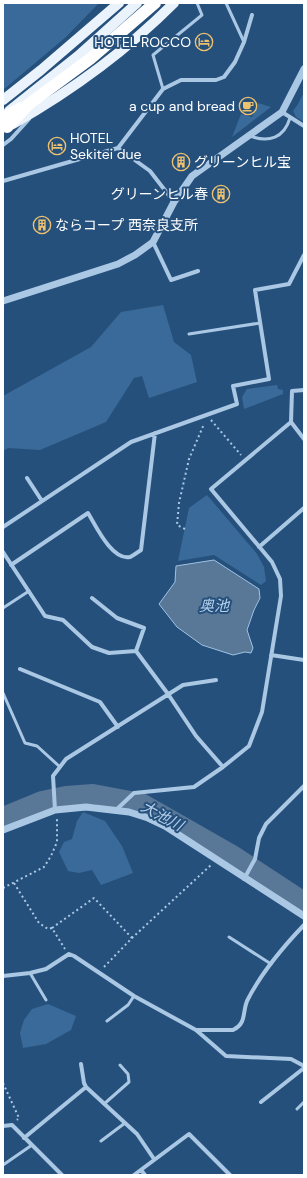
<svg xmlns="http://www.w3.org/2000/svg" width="307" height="1178" font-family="'DM Sans','Noto Sans JP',sans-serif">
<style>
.green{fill:#396a99}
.water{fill:#597796;stroke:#9fc3e5}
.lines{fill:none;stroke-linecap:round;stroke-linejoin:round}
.river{stroke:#597796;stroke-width:20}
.path{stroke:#aac8e4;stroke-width:2;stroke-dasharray:2 3;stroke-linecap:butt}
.service{stroke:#aac8e4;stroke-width:3}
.minor{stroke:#aac8e4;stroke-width:4}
.tertiary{stroke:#aac8e4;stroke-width:7}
.primary{stroke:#eaf2fc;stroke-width:10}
.motorway{stroke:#fff;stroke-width:12}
.labels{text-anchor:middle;stroke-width:4;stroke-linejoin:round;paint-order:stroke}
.poi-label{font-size:14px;fill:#fff;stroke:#26507c;text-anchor:end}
.water-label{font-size:15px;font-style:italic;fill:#b5d1ec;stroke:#26507c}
</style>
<rect width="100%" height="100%" fill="#26507c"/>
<path class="green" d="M5,3H99L66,37L3,90V4Z
M304,92V122L296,117L293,111L298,104Z
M258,103L271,107L232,137L241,114L252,117Z
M163,305L174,342L191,355L197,382L149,398L142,376L134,378L106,422L40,450L8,448L3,451V396L91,347L121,312Z
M277,385L278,389L283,390V394L244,409L242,397L247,389Z
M207,495L257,554L264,567L266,581L261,585L214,555L178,561L189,508Z
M83,812L105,821L122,846L133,873L101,885L92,870L79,873L68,871L59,852L64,842L72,839L77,821Z
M48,1004L76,1016L71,1030L46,1044L23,1048L20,1033L24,1020L32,1009Z"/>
<path class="water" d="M214,560L259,589L260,598L254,610L247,630L253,648L251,653L245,652L233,655L202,645L177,627L159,604L175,582L176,566Z"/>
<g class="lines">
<path class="river" d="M3,817L42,801L66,796L93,794L141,803L234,856L304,902"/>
<path class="path" d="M211,420L241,455
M185,529L177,525L179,503L189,459L204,424
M14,883L39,923L48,929L52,928L65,949
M3,888L44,867L51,856L57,842V817
M52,928L94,898L132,938
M104,967L132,938L211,865
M3,1083L19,1118L17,1120"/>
<path class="service" d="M226,3L244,42
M163,89L153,55L202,15L197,3
M250,136C269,143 284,138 290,118
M189,334L260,323
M3,608L29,591
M3,693L25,743L37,746L60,767
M229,937L271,964
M30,973L46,1000
M107,1021L128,1005L134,996
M104,1104L129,1082L128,1074L120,1065
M297,1109L304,1102
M101,1141L125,1123
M3,1165L32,1145"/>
<path class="minor" d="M282,112L304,126
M3,145L11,139L29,119
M118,148L150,171L174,202
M3,181L118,148L163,89L181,80H216L224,77L235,62L244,42L252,15
M153,242L171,280L198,271
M304,390L292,391L291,422L304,439
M27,478L42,501
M3,527L131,442L237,404L233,386L269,379L255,290L289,284L304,255
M259,547L304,508
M3,552L45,616L63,620L92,647L109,653L136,651L168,694L196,736L223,767
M11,565L88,513C96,526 112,561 130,557C133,556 138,552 141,550L155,433
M92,598L117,618L144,628L136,651
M271,655L304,660
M20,669L100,702L118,727
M55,810L53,776L66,759L183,685L216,680
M116,810L134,793L194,787L223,767L249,746L262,712L281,596L280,579L272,562L211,489L291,422
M244,879L255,859L259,838L266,824L304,786
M3,976L30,973L46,969L69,954L74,956L134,996L196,1030L226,1056L291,1059L304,1066
M197,1030H233C247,1023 242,1013 247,1001C261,973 282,948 304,925
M81,1064L84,1083L86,1087
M261,1102L304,1068
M3,1126L12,1125L62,1175
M24,1138L86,1087L137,1134L154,1159
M141,1170L145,1175
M134,1175L189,1134L230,1175"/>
<path class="tertiary" d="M3,301L118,264L135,255L153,242L174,202L192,176L282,112L304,69
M3,830L55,810L86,807L129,812L148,818L165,826L304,916"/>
<path class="primary" d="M3,100L41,70L119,3
M9,111L78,56L137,3
M13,124C71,91 127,50 174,3"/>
<path class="motorway" d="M3,117L21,108
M7,127L29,104L90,59L155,3"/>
</g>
<defs>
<symbol id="hotel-ring" viewBox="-11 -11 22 22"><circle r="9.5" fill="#26507c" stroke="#edc26f" stroke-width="1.5"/><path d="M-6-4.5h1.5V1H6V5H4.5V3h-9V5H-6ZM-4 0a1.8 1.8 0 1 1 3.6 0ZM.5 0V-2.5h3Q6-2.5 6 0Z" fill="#edc26f"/></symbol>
<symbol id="cafe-ring" viewBox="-11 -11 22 22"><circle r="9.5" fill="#26507c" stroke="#edc26f" stroke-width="1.5"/><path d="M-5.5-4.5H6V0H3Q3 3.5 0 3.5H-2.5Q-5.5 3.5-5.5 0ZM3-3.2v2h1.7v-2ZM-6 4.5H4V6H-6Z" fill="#edc26f"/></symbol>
<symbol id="building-ring" viewBox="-11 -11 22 22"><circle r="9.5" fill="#26507c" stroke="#edc26f" stroke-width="1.5"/><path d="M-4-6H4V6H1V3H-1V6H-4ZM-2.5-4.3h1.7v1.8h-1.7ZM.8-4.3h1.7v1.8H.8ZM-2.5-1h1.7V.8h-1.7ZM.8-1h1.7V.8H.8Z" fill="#edc26f"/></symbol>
</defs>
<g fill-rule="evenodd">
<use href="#hotel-ring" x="194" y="32" width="20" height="20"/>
<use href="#cafe-ring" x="238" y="96" width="20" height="20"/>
<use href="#hotel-ring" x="47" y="136" width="20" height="20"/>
<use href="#building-ring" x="171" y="152" width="20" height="20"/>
<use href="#building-ring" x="211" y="184" width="20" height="20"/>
<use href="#building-ring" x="32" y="215" width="20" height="20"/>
</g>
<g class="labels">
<g class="poi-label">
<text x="191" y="47">HOTEL ROCCO</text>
<text x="235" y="111">a cup and bread</text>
<text x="70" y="143" text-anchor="start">HOTEL<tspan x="70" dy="16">Sekitei due</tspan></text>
<text x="194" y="167" text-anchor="start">グリーンヒル宝</text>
<text x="208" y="199">グリーンヒル春</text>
<text x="55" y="230" text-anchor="start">ならコープ 西奈良支所</text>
</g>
<g class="water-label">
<text x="214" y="611">奥池</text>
<text transform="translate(162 816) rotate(28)" y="5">大池川</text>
</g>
</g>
<rect width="307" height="1178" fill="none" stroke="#ffffff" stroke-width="8"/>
</svg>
